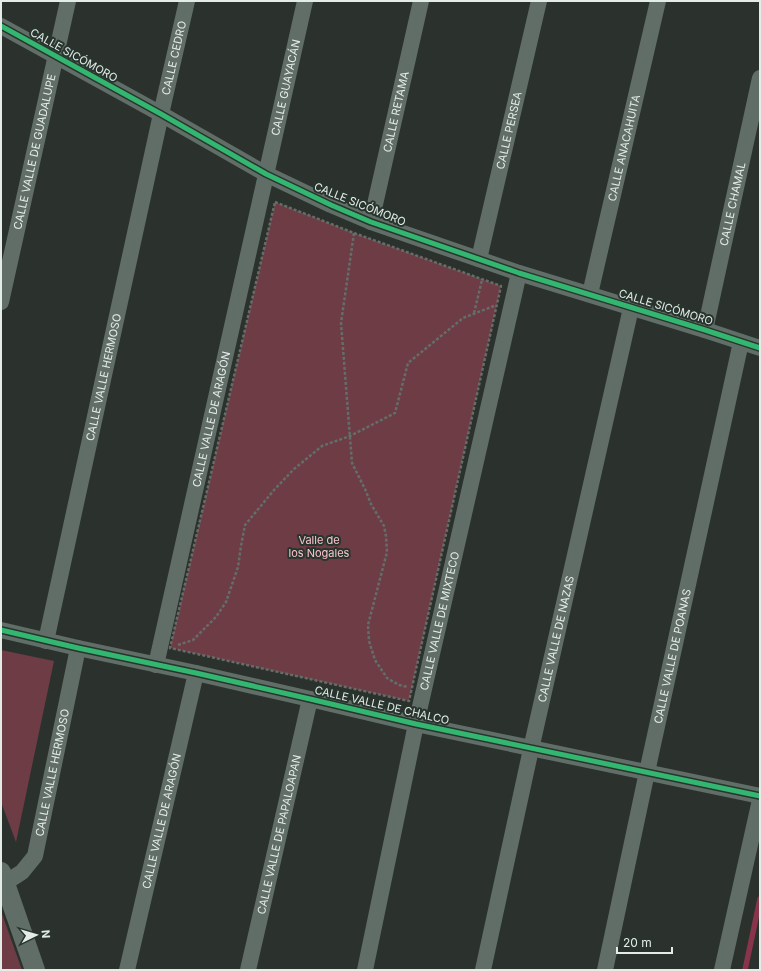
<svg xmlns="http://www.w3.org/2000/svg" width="761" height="971" font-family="Inter,sans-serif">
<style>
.green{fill:#6d3c45}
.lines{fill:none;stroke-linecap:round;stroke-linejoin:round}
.stream{stroke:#89344a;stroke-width:5.5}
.path{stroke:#646e69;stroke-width:2.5;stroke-dasharray:3 2;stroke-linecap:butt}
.minor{stroke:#616e67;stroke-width:16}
.tertiary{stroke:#616e67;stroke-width:20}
.cycleway-casing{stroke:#28352e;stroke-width:8}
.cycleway{stroke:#33b770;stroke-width:5}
.labels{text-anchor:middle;stroke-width:4;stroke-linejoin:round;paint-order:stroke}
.street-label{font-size:11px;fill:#e4ece7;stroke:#28352e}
.park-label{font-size:11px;fill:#fac4cc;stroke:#28352e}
</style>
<rect width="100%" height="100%" fill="#2b322e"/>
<path class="green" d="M275,202L354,233L501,286L409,701L170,648Z
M1,650L54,661L16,842L1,802Z
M1,911L22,970H1Z"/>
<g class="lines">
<path class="stream" d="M745,970L760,899"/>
<path class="path" d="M275,202L354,233L501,286L409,701L170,648Z
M354,233L341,323L352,463L365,489L371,504L384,526L386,536L387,552L368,625L369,641L375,660L387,678L399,685L408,687
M474,313L482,280
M178,645L193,640L216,617L226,602L238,567L241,546L245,525L274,490L294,469L322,446L350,436L395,413L408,363L463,318L494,306"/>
<g class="minor">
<path d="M1,26L161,114L266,174L331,205L371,222L519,273L705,330L760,348"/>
<path id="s1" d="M371,222L421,1"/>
<path id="s2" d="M479,259L539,1"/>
<path id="s3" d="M590,294L658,1"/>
<path id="s4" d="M1,302L68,1"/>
<path id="s5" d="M705,330L760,78"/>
<path d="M1,630L78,648L196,673L310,699L416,724L760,796"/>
<path id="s6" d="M46,641L161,114L187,1"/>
<path id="s7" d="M156,665L305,1"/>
<path id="s8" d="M5,883L22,872L35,856L78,648"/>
<path id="s9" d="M127,970L196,673"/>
<path id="s10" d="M248,970L310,699"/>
<path id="s11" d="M365,970L416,724L519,273"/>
<path id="s12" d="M483,970L531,749L631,308"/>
<path id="s13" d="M605,970L647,772L741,342"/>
<path d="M722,970L760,800"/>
</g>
<path class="tertiary" d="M1,872L35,970"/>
<defs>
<path id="cycleway" d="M1,26L161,114L266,174L331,205L371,222L519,273L705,330L760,348
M1,630L78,648L196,673L310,699L416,724L760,796"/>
</defs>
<use href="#cycleway" class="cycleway-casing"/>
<use href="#cycleway" class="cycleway"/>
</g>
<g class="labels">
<g class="street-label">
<text transform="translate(74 55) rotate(29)" y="4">CALLE SICÓMORO</text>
<text dy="4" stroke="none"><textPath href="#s6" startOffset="597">CALLE CEDRO</textPath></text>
<text dy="4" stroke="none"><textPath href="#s7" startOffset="592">CALLE GUAYACÁN</textPath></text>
<text dy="4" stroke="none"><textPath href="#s1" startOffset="113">CALLE RETAMA</textPath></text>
<text dy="4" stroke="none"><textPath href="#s2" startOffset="132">CALLE PERSEA</textPath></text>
<text dy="4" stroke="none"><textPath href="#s3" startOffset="150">CALLE ANACAHUITA</textPath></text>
<text dy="4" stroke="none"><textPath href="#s4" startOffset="154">CALLE VALLE DE GUADALUPE</textPath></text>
<text transform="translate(360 204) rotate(22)" y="4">CALLE SICÓMORO</text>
<text dy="4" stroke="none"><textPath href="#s5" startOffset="129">CALLE CHAMAL</textPath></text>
<text transform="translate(666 307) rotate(17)" y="4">CALLE SICÓMORO</text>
<text dy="4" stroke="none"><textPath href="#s6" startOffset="270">CALLE VALLE HERMOSO</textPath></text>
<text dy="4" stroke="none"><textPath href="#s7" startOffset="252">CALLE VALLE DE ARAGÓN</textPath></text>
<text dy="4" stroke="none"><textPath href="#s11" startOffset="357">CALLE VALLE DE MIXTECO</textPath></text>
<text dy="4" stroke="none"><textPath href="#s12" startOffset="339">CALLE VALLE DE NAZAS</textPath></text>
<text dy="4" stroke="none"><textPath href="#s13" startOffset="321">CALLE VALLE DE POANAS</textPath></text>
<text transform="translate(382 705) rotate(13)" y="4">CALLE VALLE DE CHALCO</text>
<text dy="4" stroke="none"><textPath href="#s8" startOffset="126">CALLE VALLE HERMOSO</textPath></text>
<text dy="4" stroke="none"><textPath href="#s9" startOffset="153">CALLE VALLE DE ARAGÓN</textPath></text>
<text dy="4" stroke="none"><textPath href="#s10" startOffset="139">CALLE VALLE DE PAPALOAPAN</textPath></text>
</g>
<g class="park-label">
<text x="319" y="544">Valle de<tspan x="319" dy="13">los Nogales</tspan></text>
</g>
</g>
<rect width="761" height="971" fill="none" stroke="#e4ece7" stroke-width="4"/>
<g transform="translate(36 935) rotate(85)" stroke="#28352e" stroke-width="3" paint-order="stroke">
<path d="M0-3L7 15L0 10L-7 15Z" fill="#e4ece7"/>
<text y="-6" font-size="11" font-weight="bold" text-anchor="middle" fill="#e4ece7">N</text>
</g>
<path d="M617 947v6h55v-6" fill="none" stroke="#e4ece7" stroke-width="2"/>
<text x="623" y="947" font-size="12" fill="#e4ece7" stroke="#28352e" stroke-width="3" paint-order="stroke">20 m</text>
</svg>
